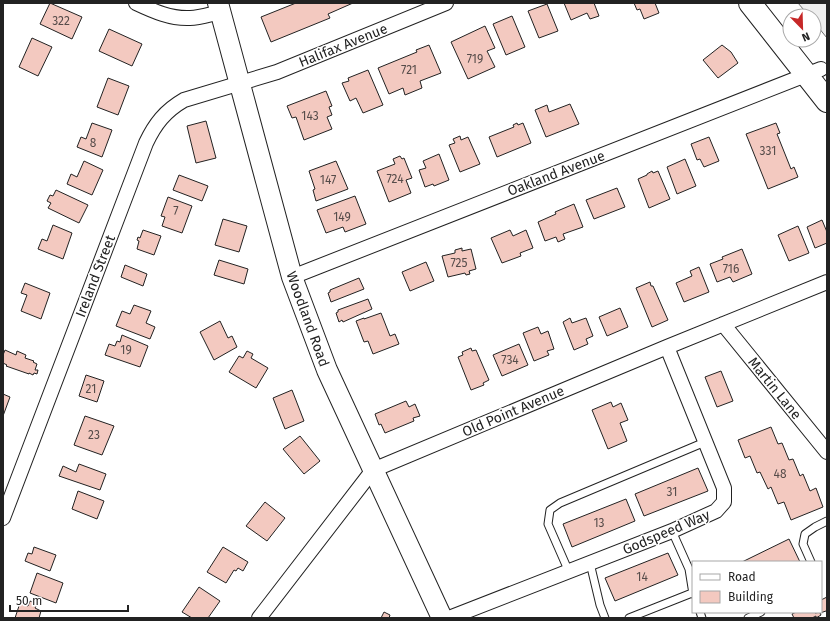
<svg xmlns="http://www.w3.org/2000/svg" width="830" height="621" font-family="'Fira Sans',sans-serif">
<style>
.green{fill:#eee;stroke:#6f6f6f}
.building{fill:#f3c9c0;stroke:#222}
.lines{fill:none;stroke-linecap:round;stroke-linejoin:round}
.lane-casing{stroke:#222;stroke-width:9}
.street-casing{stroke:#222;stroke-width:16}
.secondary-casing{stroke:#222;stroke-width:22}
.primary-casing{stroke:#222;stroke-width:24}
.lane{stroke:#fff;stroke-width:7}
.street{stroke:#fff;stroke-width:14}
.secondary{stroke:#fff;stroke-width:20}
.primary{stroke:#fff;stroke-width:22}
.labels{text-anchor:middle;stroke-width:3;stroke-linejoin:round;paint-order:stroke}
.number-label{font-size:12px;fill:#564c4a}
.street-label{font-size:14px;fill:#222;stroke:#fff}
</style>
<rect width="100%" height="100%" fill="#fff"/>
<path class="green" d="M798,3H827V38L814,22V16H809Z"/>
<path class="building" d="M50,3L82,17L72,39L40,24Z
M296,3H353L328,14L330,18L271,42L261,17Z
M564,3H594L599,16L590,19L587,13L571,20Z
M634,3H655L659,13L644,19L640,9L637,10Z
M547,4L558,31L539,38L528,11Z
M512,16L525,47L506,55L493,24Z
M485,26L495,48L487,51L495,67L468,79L451,42Z
M109,29L142,44L132,66L99,51Z
M32,38L52,47L38,76L19,67Z
M429,45L441,73L420,81L422,88L405,95L403,88L389,94L378,68L417,52L416,50Z
M722,45L731,52L738,63L718,78L703,60Z
M368,70L383,105L363,113L356,98L350,101L342,83L349,81L348,78Z
M108,78L129,86L118,115L97,107Z
M326,91L332,106L329,107L332,115L327,117L332,129L304,140L296,117L292,118L287,106Z
M570,104L579,124L546,137L535,110L547,105L549,112Z
M206,121L216,158L196,163L187,126Z
M92,123L112,130L102,157L77,147L81,137L86,139Z
M517,123L518,125L523,123L531,143L497,157L489,137L514,127L513,125Z
M776,123L780,133L777,134L791,169L794,167L798,177L768,189L746,134Z
M460,136L461,140L468,137L480,164L460,172L449,145L455,143L453,139Z
M709,137L719,161L704,167L700,159L697,160L691,144Z
M439,154L449,180L434,186L433,184L425,187L419,170L426,168L423,161Z
M400,156L402,159L404,158L412,178L406,180L411,193L389,202L377,171L395,164L393,159Z
M685,159L696,186L677,194L667,167Z
M84,161L103,170L92,195L67,184L71,174L77,177Z
M336,161L348,189L316,201L313,190L315,189L309,171Z
M652,171L653,173L658,171L670,199L649,208L638,179L647,175V174Z
M179,175L208,186L202,201L173,190Z
M617,188L625,207L594,219L586,200Z
M56,190L88,205L79,223L48,208L51,203L47,201L50,195L53,196Z
M355,196L366,224L345,232L343,227L326,233L317,210Z
M168,197L192,206L182,233L162,226L165,217L161,216Z
M574,204L583,227L563,234L565,239L558,242L556,237L545,241L538,222L556,214L555,212Z
M223,219L247,226L239,252L215,245Z
M822,220L827,232V243L815,248L807,227Z
M53,225L72,233L63,259L38,249L42,239L47,241Z
M798,226L809,253L789,261L778,235Z
M143,230L161,236L154,255L137,249L139,241L137,240L138,237L140,238Z
M510,230L513,236L526,230L533,248L520,253L521,256L502,263L491,238Z
M462,248V251L471,249L476,269L469,271L470,274L466,275L465,273L448,277L442,256L455,253V250Z
M742,249L752,274L733,282L730,277L717,282L710,264L723,259L722,257Z
M219,260L248,269L244,284L214,275Z
M426,262L434,281L410,291L402,272Z
M125,265L147,274L143,286L121,277Z
M699,267L709,292L684,302L676,283L692,276L690,271Z
M359,278L364,289L331,302L328,293L330,292V290Z
M650,282L651,286H653L668,320L652,327L636,288Z
M25,283L50,293L41,319L21,311L27,295L21,293Z
M368,299L372,309L343,322L342,320L339,322L336,313L338,312V310Z
M134,305L151,311L146,323L155,327L150,339L116,326L122,311L130,314Z
M620,308L628,327L607,336L599,317Z
M381,313L390,336L395,334L399,344L373,354L368,341L364,342L356,321L364,318V319Z
M570,318L572,323L586,318L593,336L586,339L588,344L574,350L563,322Z
M220,321L228,338L232,336L237,347L214,360L200,332Z
M538,327L541,334L548,331L554,349L547,351L549,355L534,361L523,333Z
M122,335L148,346L140,367L105,355L109,344L115,346L117,341L120,342Z
M519,344L528,365L502,376L493,355Z
M471,348L472,351L476,350L489,380L483,383L484,385L471,390L458,357L463,355L462,352Z
M5,350L16,355L17,351L26,355L25,358L34,361L33,362L37,364L35,370H38L37,374L34,373L33,375L29,373V374L6,366L7,365L3,363V355Z
M247,351L253,354L251,358L268,368L256,388L229,372L239,356L243,358Z
M721,371L733,401L717,407L705,377Z
M86,375L104,381L97,402L79,396Z
M292,390L304,421L285,429L273,398Z
M3,394L10,397L3,416Z
M406,401L409,407L415,404L420,416L413,418L414,421L385,433L381,424L379,425L375,414Z
M611,402L613,407L621,403L628,420L620,423L627,441L608,449L592,410Z
M85,416L114,426L102,455L74,445Z
M771,427L778,444L782,443L789,460L793,459L800,476L803,474L810,491L816,488L823,507L791,520L784,502L778,504L771,487L768,489L760,472L757,473L750,456L745,458L738,440Z
M300,436L320,461L304,474L283,449Z
M79,464L106,474L100,490L59,476L63,466L76,472Z
M698,468L708,491L644,516L635,494Z
M78,491L104,501L97,519L72,509Z
M626,499L635,521L572,547L563,524Z
M265,502L285,518L267,541L246,526Z
M789,539L800,562H742Z
M34,547L56,555L50,571L25,561L28,553L32,554Z
M223,547L248,562L243,571L238,568L236,571L234,570L226,583L207,572Z
M668,553L678,575L615,601L605,578Z
M37,573L63,583L56,603L30,593Z
M199,587L220,601L208,618H192L182,612Z
M827,597V612L826,611L820,613L821,615L816,618V616L812,618H794L792,614L796,612H814L815,613L821,612V600Z
M30,601L37,604L35,608L41,611L39,618H15L20,603L28,606Z
M384,612L390,615L389,618H381Z"/>
<g class="lines">
<defs>
<path id="lane" d="M672,531L689,569L693,594
M811,562L803,544L805,534L815,527L827,521
M590,563L600,605L605,618
M569,572L548,524L550,510L560,503L705,442
M700,612L702,618
M629,618L692,593
M748,618L761,612"/>
<path id="street" d="M136,3C153,11 171,19 190,18C200,18 211,14 221,12
M292,277L821,69
M723,324L827,452
M3,518L146,143C155,124 165,111 184,100L277,72L446,3
M259,618L373,470L667,347L827,282
M449,618L672,531L716,511L724,502V488L667,347"/>
<path id="secondary" d="M218,3L292,277L327,370L442,618"/>
<path id="primary" d="M750,3L827,101"/>
</defs>
<use href="#lane" class="lane-casing"/>
<use href="#street" class="street-casing"/>
<use href="#secondary" class="secondary-casing"/>
<use href="#primary" class="primary-casing"/>
<use href="#lane" class="lane"/>
<use href="#street" class="street"/>
<use href="#secondary" class="secondary"/>
<use href="#primary" class="primary"/>
</g>
<g class="labels">
<g class="number-label">
<text x="61" y="25">322</text>
<text x="475" y="63">719</text>
<text x="409" y="74">721</text>
<text x="310" y="120">143</text>
<text x="93" y="147">8</text>
<text x="768" y="155">331</text>
<text x="395" y="183">724</text>
<text x="328" y="184">147</text>
<text x="176" y="215">7</text>
<text x="342" y="221">149</text>
<text x="459" y="267">725</text>
<text x="731" y="273">716</text>
<text x="126" y="354">19</text>
<text x="510" y="364">734</text>
<text x="91" y="393">21</text>
<text x="94" y="439">23</text>
<text x="780" y="478">48</text>
<text x="672" y="496">31</text>
<text x="599" y="527">13</text>
<text x="642" y="581">14</text>
</g>
<g class="street-label">
<text transform="translate(343 45) rotate(-22)" y="5">Halifax Avenue</text>
<text transform="translate(556 173) rotate(-21)" y="5">Oakland Avenue</text>
<text transform="translate(95 276) rotate(-69)" y="5">Ireland Street</text>
<text transform="translate(308 319) rotate(70)" y="5">Woodland Road</text>
<text transform="translate(775 388) rotate(51)" y="5">Martin Lane</text>
<text transform="translate(513 411) rotate(-23)" y="5">Old Point Avenue</text>
<text transform="translate(666 532) rotate(-23)" y="5">Godspeed Way</text>
</g>
</g>
<rect width="830" height="621" fill="none" stroke="#222222" stroke-width="8"/>
<rect x="692" y="561" width="130" height="52" fill="#ffffff" stroke="#a7a7a7"/>
<rect x="700" y="574" width="20" height="6" fill="#ffffff" stroke="#a7a7a7"/>
<text x="728" y="581" font-size="12" fill="#222222">Road</text>
<rect x="700" y="591" width="20" height="12" fill="#f3c9c0" stroke="#a7a7a7"/>
<text x="728" y="601" font-size="12" fill="#222222">Building</text>
<g transform="translate(802 28) rotate(157)"><circle r="19" fill="#ffffff" stroke="#a7a7a7"/>
<path d="M0-3L7 15L0 10L-7 15Z" fill="#c62828"/>
<text y="-6" font-size="11" font-weight="bold" text-anchor="middle" fill="#222222">N</text>
</g>
<path d="M10 605v6h118v-6" fill="none" stroke="#222222" stroke-width="2"/>
<text x="16" y="605" font-size="12" fill="#222222" stroke="#ffffff" stroke-width="3" paint-order="stroke">50 m</text>
</svg>
